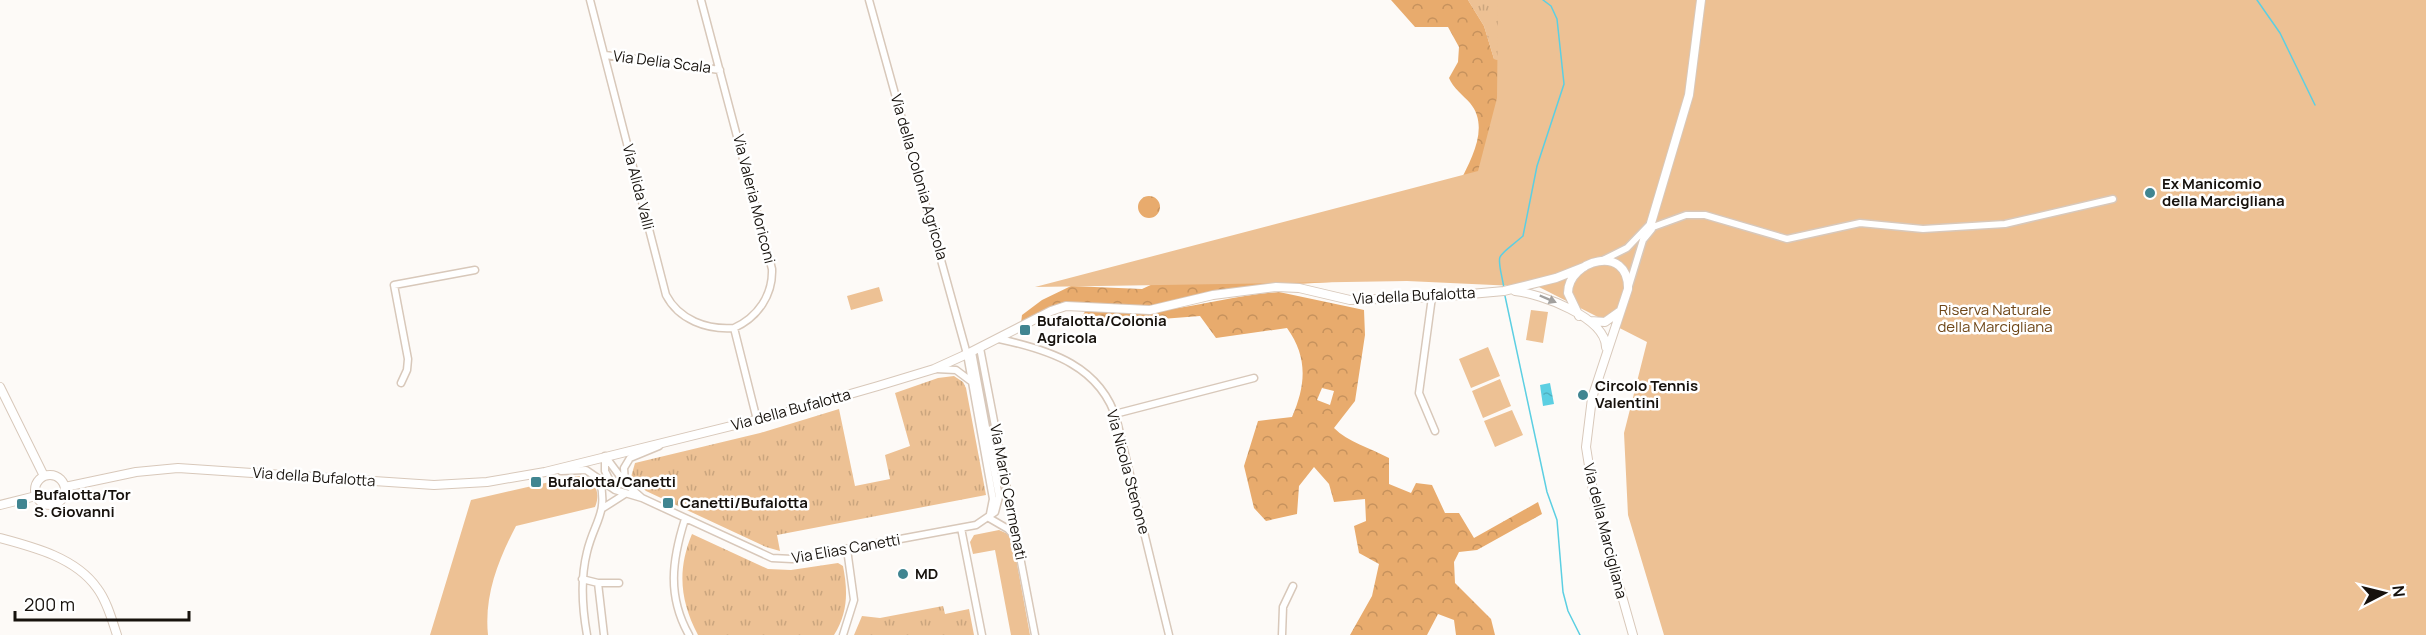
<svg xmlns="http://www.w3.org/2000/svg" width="2426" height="635" font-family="Manrope,sans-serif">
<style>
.grass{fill:url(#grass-tufts)}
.forest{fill:url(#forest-crowns);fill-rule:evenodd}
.green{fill:#edc194}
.water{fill:url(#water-ripples)}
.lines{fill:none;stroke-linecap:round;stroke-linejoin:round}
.stream{stroke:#5ccfe2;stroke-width:1.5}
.minor-casing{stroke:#d8c8ba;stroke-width:9}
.tertiary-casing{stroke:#d8c8ba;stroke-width:10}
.minor{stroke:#fff;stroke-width:6}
.tertiary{stroke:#fff;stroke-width:8}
.oneway{fill:#a2a09e}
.poi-dot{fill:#408591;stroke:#fff;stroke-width:2}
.labels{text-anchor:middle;stroke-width:5;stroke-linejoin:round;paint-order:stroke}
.street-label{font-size:15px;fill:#17120d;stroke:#fff}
.poi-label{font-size:15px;font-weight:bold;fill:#17120d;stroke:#fff;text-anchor:start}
.park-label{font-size:15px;fill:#6f4718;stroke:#fff}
</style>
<defs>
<pattern id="grass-tufts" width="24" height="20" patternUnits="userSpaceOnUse" patternTransform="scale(1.5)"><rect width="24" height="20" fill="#edc194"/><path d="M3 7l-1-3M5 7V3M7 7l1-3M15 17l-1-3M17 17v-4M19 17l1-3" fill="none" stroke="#caa57e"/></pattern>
<pattern id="forest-crowns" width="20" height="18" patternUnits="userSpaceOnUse" patternTransform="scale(1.5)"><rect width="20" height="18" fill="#e8ab6d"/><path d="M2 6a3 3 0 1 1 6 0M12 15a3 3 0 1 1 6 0" fill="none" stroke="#c6925d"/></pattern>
<pattern id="water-ripples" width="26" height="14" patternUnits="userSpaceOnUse" patternTransform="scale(1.5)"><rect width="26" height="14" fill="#5ccfe2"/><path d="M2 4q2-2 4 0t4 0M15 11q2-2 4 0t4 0" fill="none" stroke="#4fb1c1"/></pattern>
</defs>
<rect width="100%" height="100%" fill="#fdfaf7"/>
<path class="grass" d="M1468,0H1501L1528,65L1494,59L1484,26Z
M954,376L963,382L966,388L986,495L777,535L780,551L766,547L646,491L631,477L635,463L760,433L839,409L855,486L890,479L885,455L910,446L895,393L938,378Z
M692,534L768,569L791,570L838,563L843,566C848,591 848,613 834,635H698C680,601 677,570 692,534Z
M943,606L945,614L969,609L974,635H854L862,616L880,618Z"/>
<path class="forest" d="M1391,0H1468L1484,26L1494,59L1508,61L1529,140L1332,282L1244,287L1150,308L1070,303L1021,323L1022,315L1042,300L1071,286L1142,289L1194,265L1460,182C1471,159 1490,127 1470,103C1463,95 1453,88 1449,78L1458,62L1459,47L1448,27H1415Z
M1138 207a11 11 0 1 1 22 0a11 11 0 1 1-22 0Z
M1279,292L1364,310L1365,335L1355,401L1334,428C1348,442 1370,448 1389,458V484L1411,493L1416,483L1432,485L1445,513H1459L1474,538L1538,502L1542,514L1477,550L1459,552L1454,562L1455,583L1491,619L1495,635H1456L1454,620L1438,614L1427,635H1350L1372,596L1379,564L1359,553L1354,526L1366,521L1365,499L1334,502L1329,484L1314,467L1299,486L1297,514L1266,521L1254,508L1244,466L1258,421L1292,417C1306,385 1308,357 1287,328L1216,338L1200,316L1136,321L1081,318L1086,310C1112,311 1139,314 1165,310C1203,305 1240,295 1279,292ZM1322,388L1334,391L1330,405L1317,400Z"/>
<path class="green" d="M1498,0H2426V635H1664L1628,515L1624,433L1647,342L1539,287L1407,281L1035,287L1478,171L1497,98Z
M879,287L883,301L851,310L847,296Z
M1531,310L1548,312L1543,343L1526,340Z
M1488,347L1500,376L1471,388L1459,359Z
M1500,379L1511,406L1483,418L1472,391Z
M1512,410L1523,435L1495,447L1484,421Z
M576,476C593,475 602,491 595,507L516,526C498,560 484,596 488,635H430L471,500Z
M999,530L1008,534L1014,547L1030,635H1011L995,550L973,554L970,542L974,535Z"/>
<path class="water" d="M1550,383L1554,404L1543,406L1540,385Z"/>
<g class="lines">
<path class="stream" d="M2257,0L2280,33L2315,105
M1504,288C1497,250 1494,261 1523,236L1537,166L1564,84L1557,19L1551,6L1543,0
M1505,296L1547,492L1557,520L1563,592L1568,611L1580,635"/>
<defs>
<path id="minor" d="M590,0L666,295C679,320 707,330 734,328
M701,0L772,269C773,295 758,317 734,328L757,420
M869,0L967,354L993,499L990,514
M605,55L720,70
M1653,227L1686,215H1705L1787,239L1860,223L1923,229L2005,224L2113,199
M1603,260L1627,248L1651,223
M1628,289L1643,240L1652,229V224
M1432,297L1419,393L1435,431
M999,339C1050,350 1101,366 1117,421L1169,635
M980,348L1035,635
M936,369L956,370L972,382
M401,383L407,370L408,359L394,285L475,270
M1115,414L1254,378
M605,456L625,483L642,498L772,558L792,559L976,525L995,512L999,497L972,352
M605,456V471L613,487
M561,471L586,470L615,490L642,498
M625,483L624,468L630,458L659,446
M603,508L625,494
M989,518L1008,529L1016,538
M685,519C672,560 667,596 689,635
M961,528L982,635
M582,579L598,583H619
M598,583L604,635
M587,635C582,607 580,580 587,552C594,522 608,514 600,481
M843,635L854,600L847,549
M1282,635L1283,607L1293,586"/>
<path id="tertiary" d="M1651,223L1689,95L1701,0
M1515,291C1541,294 1605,317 1606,347
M1579,316L1568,293C1568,260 1629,243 1628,289L1592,398L1586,447L1594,497L1633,635
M1590,321L1605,322L1619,312
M0,387L44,476
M35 490a15 15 0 1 1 30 0a15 15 0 1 1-30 0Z
M65,487L136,472L178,468L434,485L487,482L545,472L784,413L878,386L934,369L967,354L1051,311L1066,306L1150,310L1213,295L1276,287L1299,288L1350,300L1437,297L1504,291L1556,278L1584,267
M0,505L36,496
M0,538C34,547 76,558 97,588C107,601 112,620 117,635"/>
</defs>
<use href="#minor" class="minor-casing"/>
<use href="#tertiary" class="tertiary-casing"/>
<use href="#minor" class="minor"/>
<use href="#tertiary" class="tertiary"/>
</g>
<defs><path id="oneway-solid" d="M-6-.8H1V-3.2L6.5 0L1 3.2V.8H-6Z" transform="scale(1.5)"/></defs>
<use class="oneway" href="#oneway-solid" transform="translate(1548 299) rotate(23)"/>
<g class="poi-dot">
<circle cx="2150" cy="193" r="6"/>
<rect x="1019" y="324" width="12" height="12" rx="3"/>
<circle cx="1583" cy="395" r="6"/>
<rect x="530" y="476" width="12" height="12" rx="3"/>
<rect x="662" y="497" width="12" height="12" rx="3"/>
<rect x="16" y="498" width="12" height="12" rx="3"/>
<circle cx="903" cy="574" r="6"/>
</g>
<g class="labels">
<g class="street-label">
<text transform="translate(662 62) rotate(7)" y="5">Via Delia Scala</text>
<text transform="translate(919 177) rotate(74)" y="5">Via della Colonia Agricola</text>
<text transform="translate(638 187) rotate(76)" y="5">Via Alida Valli</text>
<text transform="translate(754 199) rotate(76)" y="5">Via Valeria Moriconi</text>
<text transform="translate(1414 296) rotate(-3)" y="5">Via della Bufalotta</text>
<text transform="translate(791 410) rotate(-15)" y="5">Via della Bufalotta</text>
<text transform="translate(1128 472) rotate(75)" y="5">Via Nicola Stenone</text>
<text transform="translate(314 477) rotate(4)" y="5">Via della Bufalotta</text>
<text transform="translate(1008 492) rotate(79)" y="5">Via Mario Cermenati</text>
<text transform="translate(1605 531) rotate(76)" y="5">Via della Marcigliana</text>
<text transform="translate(846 549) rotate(-10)" y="5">Via Elias Canetti</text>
</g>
<g class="poi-label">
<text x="2162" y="189">Ex Manicomio<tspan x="2162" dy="17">della Marcigliana</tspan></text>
<text x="1037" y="326">Bufalotta/Colonia<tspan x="1037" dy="17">Agricola</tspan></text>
<text x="1595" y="391">Circolo Tennis<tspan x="1595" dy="17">Valentini</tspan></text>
<text x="548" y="487">Bufalotta/Canetti</text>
<text x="34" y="500">Bufalotta/Tor<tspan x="34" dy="17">S. Giovanni</tspan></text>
<text x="680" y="508">Canetti/Bufalotta</text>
<text x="915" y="579">MD</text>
</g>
<g class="park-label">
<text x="1995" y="315">Riserva Naturale<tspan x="1995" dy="17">della Marcigliana</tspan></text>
</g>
</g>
<g transform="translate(2384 593) rotate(83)" stroke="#ffffff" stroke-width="4.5" paint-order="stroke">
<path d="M0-4.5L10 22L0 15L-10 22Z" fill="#17120d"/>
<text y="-9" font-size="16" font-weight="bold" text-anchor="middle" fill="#17120d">N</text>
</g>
<path d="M15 611v9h174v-9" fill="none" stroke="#17120d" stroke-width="3"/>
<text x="24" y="611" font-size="18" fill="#17120d" stroke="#ffffff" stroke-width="4.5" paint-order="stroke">200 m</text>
</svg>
